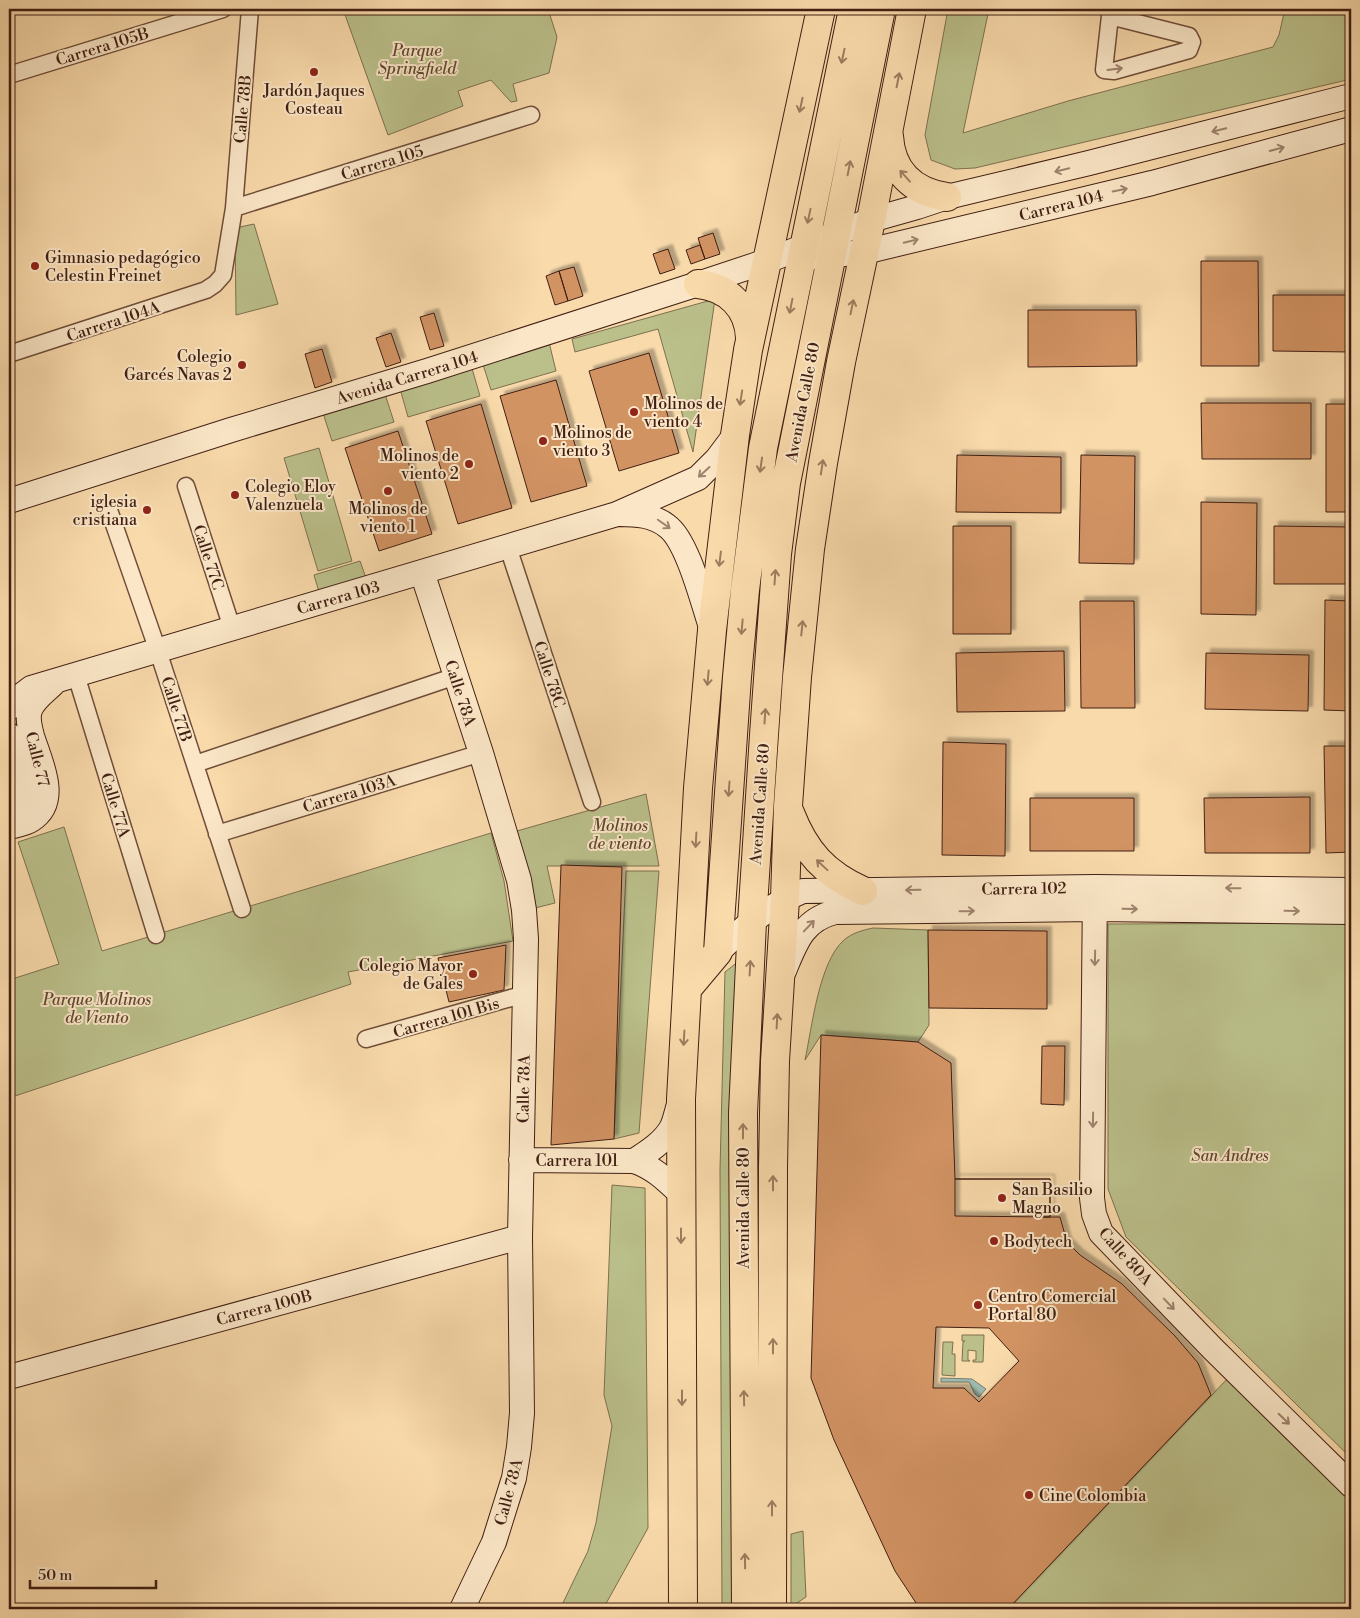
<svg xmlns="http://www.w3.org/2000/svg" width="1360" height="1618" font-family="'Libre Bodoni',serif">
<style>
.green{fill:#bbc08b;stroke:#7e704f}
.water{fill:#9ebaae;stroke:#797c70}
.building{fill:#d29363;stroke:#411f13;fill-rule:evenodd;filter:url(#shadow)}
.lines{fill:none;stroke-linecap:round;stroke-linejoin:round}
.street-casing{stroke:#6f4e39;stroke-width:19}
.secondary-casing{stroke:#411f13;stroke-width:26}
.highway-casing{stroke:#411f13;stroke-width:30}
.street{stroke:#fbe7c8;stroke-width:16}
.secondary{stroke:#fbe7c8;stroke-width:24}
.highway{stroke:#f9daab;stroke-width:28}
.oneway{stroke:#9d7c5f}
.oneway2{stroke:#9e836e}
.poi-dot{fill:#8f2418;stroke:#fbe7c8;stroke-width:2}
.labels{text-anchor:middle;stroke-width:4;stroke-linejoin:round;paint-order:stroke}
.street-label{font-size:16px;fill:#411f13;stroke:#fbe7c8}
.park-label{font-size:16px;font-style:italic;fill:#604731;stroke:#fbe7c8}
.poi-label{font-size:16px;fill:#411f13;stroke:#fbe7c8;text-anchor:start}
</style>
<defs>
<filter id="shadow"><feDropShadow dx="4.5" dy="-4.5" stdDeviation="1" flood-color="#0004"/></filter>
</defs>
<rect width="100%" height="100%" fill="#f9daab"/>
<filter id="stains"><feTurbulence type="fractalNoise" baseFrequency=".004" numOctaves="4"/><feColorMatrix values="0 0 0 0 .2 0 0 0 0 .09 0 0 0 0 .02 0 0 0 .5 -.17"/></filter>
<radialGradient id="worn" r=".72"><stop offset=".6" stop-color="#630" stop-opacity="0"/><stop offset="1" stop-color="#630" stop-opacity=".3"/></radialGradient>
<path class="green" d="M343,9H548L557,37L549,73L513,84L517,101L511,102L491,80L458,91L463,106L388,135Z
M948,9H989L963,133L1068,101L1273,47L1279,35L1285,9H1338L1351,12V79L975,168L955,169L931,160L925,135Z
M254,224L278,304L236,315L235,228Z
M715,299L693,452L658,329L575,352L572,339Z
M548,338L556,371L491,390L481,358Z
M471,365L480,396L408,417L399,385Z
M385,394L394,422L332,441L323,413Z
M319,448L352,561L318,571L284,458Z
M360,561L366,578L319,592L314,575Z
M646,794L659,866H547L555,903L535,908L517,831Z
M64,827L102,951L491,833L504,881L513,941L348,972L351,984L9,1098V980L59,964L18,842Z
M626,871H659L639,1133L614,1139Z
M1351,923V1458L1126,1237L1108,1189V924Z
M873,928L928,930L929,1025L918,1042L821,1035L805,1060C812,1027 819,962 844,940C852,933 863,930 873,928Z
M739,961L733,1609H722L720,1170L725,972Z
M612,1185L645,1188L648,1528L603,1609H560L588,1551L596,1523L612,1426L604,1395Z
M962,1335H984L983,1362H973V1360H976V1351L968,1350V1360L970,1361H962L963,1342L965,1341H962Z
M943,1342H953L952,1354H955V1376L942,1375Z
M1229,1377L1351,1501V1609H1008Z
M803,1531L806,1597L791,1607V1534Z"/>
<path class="water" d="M941,1378L972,1379L986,1389L979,1397L975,1394L969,1382H941Z"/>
<path class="building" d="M713,233L720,254L705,259L698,238Z
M700,245L705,259L691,264L686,250Z
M668,249L675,269L660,274L653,254Z
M1201,261H1258L1259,366H1201Z
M574,267L583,296L568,301L559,271Z
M559,271L568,301L555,305L546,276Z
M1273,295H1351V352L1273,351Z
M1028,310H1136L1137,366L1028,367Z
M434,313L444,346L430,350L420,317Z
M391,333L401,362L386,367L376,338Z
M322,349L332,382L315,388L305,354Z
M649,353L679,453L619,471L589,371Z
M556,380L587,486L531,502L500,396Z
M1201,403H1311V459H1202Z
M481,404L512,508L458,524L426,421Z
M1326,404H1351V512H1326Z
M398,431L432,534L379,551L345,448Z
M957,455L1061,457V513L956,512Z
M1081,455L1135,456L1134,564L1079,563Z
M1201,502L1257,503L1256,615L1201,614Z
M953,526H1011V634H953Z
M1274,526L1351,527V584H1274Z
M1325,600L1351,601V711L1324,710Z
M1080,601H1134L1135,708H1081Z
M1064,651L1065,711L957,712L956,653Z
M1206,653L1309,655L1308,711L1205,709Z
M943,742L1006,744L1005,856L942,855Z
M1324,746H1351V852L1326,853Z
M1310,797V853H1205L1204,798Z
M1030,798H1134V851H1030Z
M561,865L622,867L614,1139L551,1145Z
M928,930L1047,931V1009L929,1008Z
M506,945L504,990L449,1002L438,958Z
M821,1035L918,1042L951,1063L955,1179H1050V1217H1034H1060L1067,1242L1080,1255L1122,1284L1175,1336L1198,1363L1211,1395L1008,1609H920L895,1571L834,1440L811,1378ZM936,1327L989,1328L1019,1361L979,1402L964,1388H933Z
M1042,1046H1065L1064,1105L1041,1104Z
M955,1179H1050V1217L955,1216Z"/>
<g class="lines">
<defs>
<path id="street" d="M1110,16L1189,36L1192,42L1189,50L1114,71L1104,70L1110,16L1111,9
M9,75L223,9
M234,208L531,115
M9,354L206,290L215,284L223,275L234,208L250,9
M186,486L232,628
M109,510L158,651L242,909
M508,547L592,802
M76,675L156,935
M195,764L456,676
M217,834L481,753
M366,1039L525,994"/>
<path id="secondary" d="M814,257L864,252L1152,183L1351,129
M9,501L231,430L427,371L698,284L767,261L871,220L917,207L947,197L1089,163L1351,96
M619,514C637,514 653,515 667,526C688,541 703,604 712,630
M422,572L481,753L519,880L524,910L526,939L520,1237L522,1413L519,1447L514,1478L494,1542L462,1609
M9,708L14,701L31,688L617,514L698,478L717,459L735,435
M9,735C20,767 40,794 9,822
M9,827C16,825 25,824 31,820C61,801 40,762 32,736C30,728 27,718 30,710C34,699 45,692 53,684
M1095,887L1092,1198L1094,1214L1101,1233L1213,1349L1351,1485
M718,952C743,927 771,904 803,891L1095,887L1351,890
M784,971C796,942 803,920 835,912L1095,909L1351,912
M521,1160L634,1161C653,1167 666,1180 681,1194
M634,1161C648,1152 664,1142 672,1127C675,1120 677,1111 679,1104
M9,1377L520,1237"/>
<path id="highway" d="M889,136C891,171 913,192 947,197
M698,284C728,287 749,308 750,338
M790,813C805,852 825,874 863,891
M687,989L718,952L737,677L745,590L763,448L853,9
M683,1609L681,1099L698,788L712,630L735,435L748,350L821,9
M746,1609L743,1113L752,922L764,735L777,554L786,483L881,9
M772,1609L773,1167L775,1061L785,899L788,806L797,677L810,549L823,463L841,362L871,220L912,9"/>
</defs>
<use href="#street" class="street-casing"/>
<use href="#secondary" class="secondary-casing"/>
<use href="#highway" class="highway-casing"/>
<use href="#street" class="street"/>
<use href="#secondary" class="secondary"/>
<use href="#highway" class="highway"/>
</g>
<defs><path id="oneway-shaft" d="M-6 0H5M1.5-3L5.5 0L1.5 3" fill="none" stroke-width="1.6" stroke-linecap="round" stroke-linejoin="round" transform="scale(1.25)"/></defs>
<g class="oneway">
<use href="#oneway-shaft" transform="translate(843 56) rotate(102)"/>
<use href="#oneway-shaft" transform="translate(898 80) rotate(-79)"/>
<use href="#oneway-shaft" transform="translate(801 105) rotate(102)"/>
<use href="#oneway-shaft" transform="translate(849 168) rotate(-79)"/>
<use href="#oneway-shaft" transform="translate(905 176) rotate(-132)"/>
<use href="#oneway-shaft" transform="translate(809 216) rotate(102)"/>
<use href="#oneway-shaft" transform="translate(791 306) rotate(101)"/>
<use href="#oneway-shaft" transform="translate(852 307) rotate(-78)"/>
<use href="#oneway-shaft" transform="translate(741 398) rotate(99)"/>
<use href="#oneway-shaft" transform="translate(761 465) rotate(98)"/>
<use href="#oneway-shaft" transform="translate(822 467) rotate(-81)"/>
<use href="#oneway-shaft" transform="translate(720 559) rotate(97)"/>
<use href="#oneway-shaft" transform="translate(775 577) rotate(-86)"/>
<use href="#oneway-shaft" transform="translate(742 627) rotate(95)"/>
<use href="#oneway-shaft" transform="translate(802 628) rotate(-84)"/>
<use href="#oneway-shaft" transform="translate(708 678) rotate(95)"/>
<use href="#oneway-shaft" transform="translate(765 716) rotate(-86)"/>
<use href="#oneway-shaft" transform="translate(729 789) rotate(94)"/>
<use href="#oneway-shaft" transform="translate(696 840) rotate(93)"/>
<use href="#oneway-shaft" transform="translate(822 865) rotate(-137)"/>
<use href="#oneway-shaft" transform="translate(750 968) rotate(-87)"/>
<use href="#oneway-shaft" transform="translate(777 1021) rotate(-87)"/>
<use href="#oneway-shaft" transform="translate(684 1038) rotate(93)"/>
<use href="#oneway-shaft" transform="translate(743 1131) rotate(-90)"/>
<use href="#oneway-shaft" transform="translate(773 1183) rotate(-90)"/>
<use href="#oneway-shaft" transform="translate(681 1236) rotate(90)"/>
<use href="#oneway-shaft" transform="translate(773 1346) rotate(-90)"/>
<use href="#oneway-shaft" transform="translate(682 1398) rotate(90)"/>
<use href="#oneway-shaft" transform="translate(744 1398) rotate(-91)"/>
<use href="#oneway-shaft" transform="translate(772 1508) rotate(-90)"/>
<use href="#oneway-shaft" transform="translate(745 1561) rotate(-91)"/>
</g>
<g class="oneway2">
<use href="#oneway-shaft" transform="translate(1115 69) rotate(-7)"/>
<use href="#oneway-shaft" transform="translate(1219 130) rotate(166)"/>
<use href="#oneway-shaft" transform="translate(1277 149) rotate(-15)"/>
<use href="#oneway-shaft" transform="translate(1062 170) rotate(167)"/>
<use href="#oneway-shaft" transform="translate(1120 190) rotate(-12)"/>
<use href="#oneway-shaft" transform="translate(911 241) rotate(-13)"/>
<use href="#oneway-shaft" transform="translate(704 472) rotate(138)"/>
<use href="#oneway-shaft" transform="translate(664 524) rotate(35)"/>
<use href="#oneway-shaft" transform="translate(1233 888) rotate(-179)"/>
<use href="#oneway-shaft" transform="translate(913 890) rotate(179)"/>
<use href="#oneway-shaft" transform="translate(1130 909) rotate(1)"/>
<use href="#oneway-shaft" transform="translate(967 911) rotate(-1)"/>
<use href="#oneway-shaft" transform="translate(1292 911) rotate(1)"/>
<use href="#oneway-shaft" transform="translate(809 926) rotate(-46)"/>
<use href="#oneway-shaft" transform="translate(1095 958) rotate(91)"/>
<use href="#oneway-shaft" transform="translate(1093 1120) rotate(91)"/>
<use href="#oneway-shaft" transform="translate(1169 1304) rotate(46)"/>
<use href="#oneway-shaft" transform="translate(1284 1419) rotate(44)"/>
</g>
<g class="poi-dot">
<circle cx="314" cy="72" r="5"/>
<circle cx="35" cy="266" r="5"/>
<circle cx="242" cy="365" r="5"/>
<circle cx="634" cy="412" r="5"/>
<circle cx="543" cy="441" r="5"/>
<circle cx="469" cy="464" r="5"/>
<circle cx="388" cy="491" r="5"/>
<circle cx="235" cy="495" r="5"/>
<circle cx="147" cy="510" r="5"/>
<circle cx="473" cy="974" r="5"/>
<circle cx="1002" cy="1198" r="5"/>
<circle cx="994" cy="1241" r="5"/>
<circle cx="978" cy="1305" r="5"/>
<circle cx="1029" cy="1495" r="5"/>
</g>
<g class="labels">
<g class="street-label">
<text transform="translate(102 46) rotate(-17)" y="6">Carrera 105B</text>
<text transform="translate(242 109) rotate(-85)" y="6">Calle 78B</text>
<text transform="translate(382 162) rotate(-17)" y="6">Carrera 105</text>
<text transform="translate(1061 205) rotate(-14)" y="6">Carrera 104</text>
<text transform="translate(113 321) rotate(-18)" y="6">Carrera 104A</text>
<text transform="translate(407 377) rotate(-17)" y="6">Avenida Carrera 104</text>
<text transform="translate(802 402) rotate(-79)" y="6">Avenida Calle 80</text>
<text transform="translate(209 557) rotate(72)" y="6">Calle 77C</text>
<text transform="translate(338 597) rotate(-16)" y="6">Carrera 103</text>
<text transform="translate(550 674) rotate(72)" y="6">Calle 78C</text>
<text transform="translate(461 693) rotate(72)" y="6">Calle 78A</text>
<text transform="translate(177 709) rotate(72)" y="6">Calle 77B</text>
<text transform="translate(38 759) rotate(76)" y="6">Calle 77</text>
<text transform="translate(349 793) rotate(-17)" y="6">Carrera 103A</text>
<text transform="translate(759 804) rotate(-86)" y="6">Avenida Calle 80</text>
<text transform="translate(116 805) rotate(73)" y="6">Calle 77A</text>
<text transform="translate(1024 888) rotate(-1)" y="6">Carrera 102</text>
<text transform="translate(446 1017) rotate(-16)" y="6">Carrera 101 Bis</text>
<text transform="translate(523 1089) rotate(-89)" y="6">Calle 78A</text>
<text x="577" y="1166">Carrera 101</text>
<text transform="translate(743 1208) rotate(-90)" y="6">Avenida Calle 80</text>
<text transform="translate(1126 1256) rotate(48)" y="6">Calle 80A</text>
<text transform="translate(264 1307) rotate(-15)" y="6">Carrera 100B</text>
<text transform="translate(508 1492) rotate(-75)" y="6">Calle 78A</text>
</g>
<g class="park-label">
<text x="417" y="56">Parque<tspan x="417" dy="18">Springfield</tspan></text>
<text x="620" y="831">Molinos<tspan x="620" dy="18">de viento</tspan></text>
<text x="97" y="1005">Parque Molinos<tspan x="97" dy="18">de Viento</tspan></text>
<text x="1230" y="1161">San Andres</text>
</g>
<g class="poi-label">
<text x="314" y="96" text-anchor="middle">Jardón Jaques<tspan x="314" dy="18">Costeau</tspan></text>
<text x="45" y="263">Gimnasio pedagógico<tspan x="45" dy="18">Celestin Freinet</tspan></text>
<text x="232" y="362" text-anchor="end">Colegio<tspan x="232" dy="18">Garcés Navas 2</tspan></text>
<text x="644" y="409">Molinos de<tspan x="644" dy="18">viento 4</tspan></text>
<text x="553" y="438">Molinos de<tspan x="553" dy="18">viento 3</tspan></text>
<text x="459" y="461" text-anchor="end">Molinos de<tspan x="459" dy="18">viento 2</tspan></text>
<text x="245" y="492">Colegio Eloy<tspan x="245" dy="18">Valenzuela</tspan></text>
<text x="137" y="507" text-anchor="end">iglesia<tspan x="137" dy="18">cristiana</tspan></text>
<text x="388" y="514" text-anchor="middle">Molinos de<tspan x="388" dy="18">viento 1</tspan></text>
<text x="463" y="971" text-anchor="end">Colegio Mayor<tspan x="463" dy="18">de Gales</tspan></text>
<text x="1012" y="1195">San Basilio<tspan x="1012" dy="18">Magno</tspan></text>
<text x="1004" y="1247">Bodytech</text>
<text x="988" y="1302">Centro Comercial<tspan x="988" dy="18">Portal 80</tspan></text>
<text x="1039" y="1501">Cine Colombia</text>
</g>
</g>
<rect width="1360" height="1618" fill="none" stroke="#f9daab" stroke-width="30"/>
<rect x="10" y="10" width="1340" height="1598" fill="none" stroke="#411f13" stroke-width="2.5"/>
<rect x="15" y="15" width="1330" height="1588" fill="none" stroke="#411f13"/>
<path d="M30 1580v8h126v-8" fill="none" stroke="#411f13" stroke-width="2.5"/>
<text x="38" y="1580" font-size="15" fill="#411f13" stroke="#fbe7c8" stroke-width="4" paint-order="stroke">50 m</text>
<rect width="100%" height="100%" filter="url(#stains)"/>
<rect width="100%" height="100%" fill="url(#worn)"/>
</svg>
